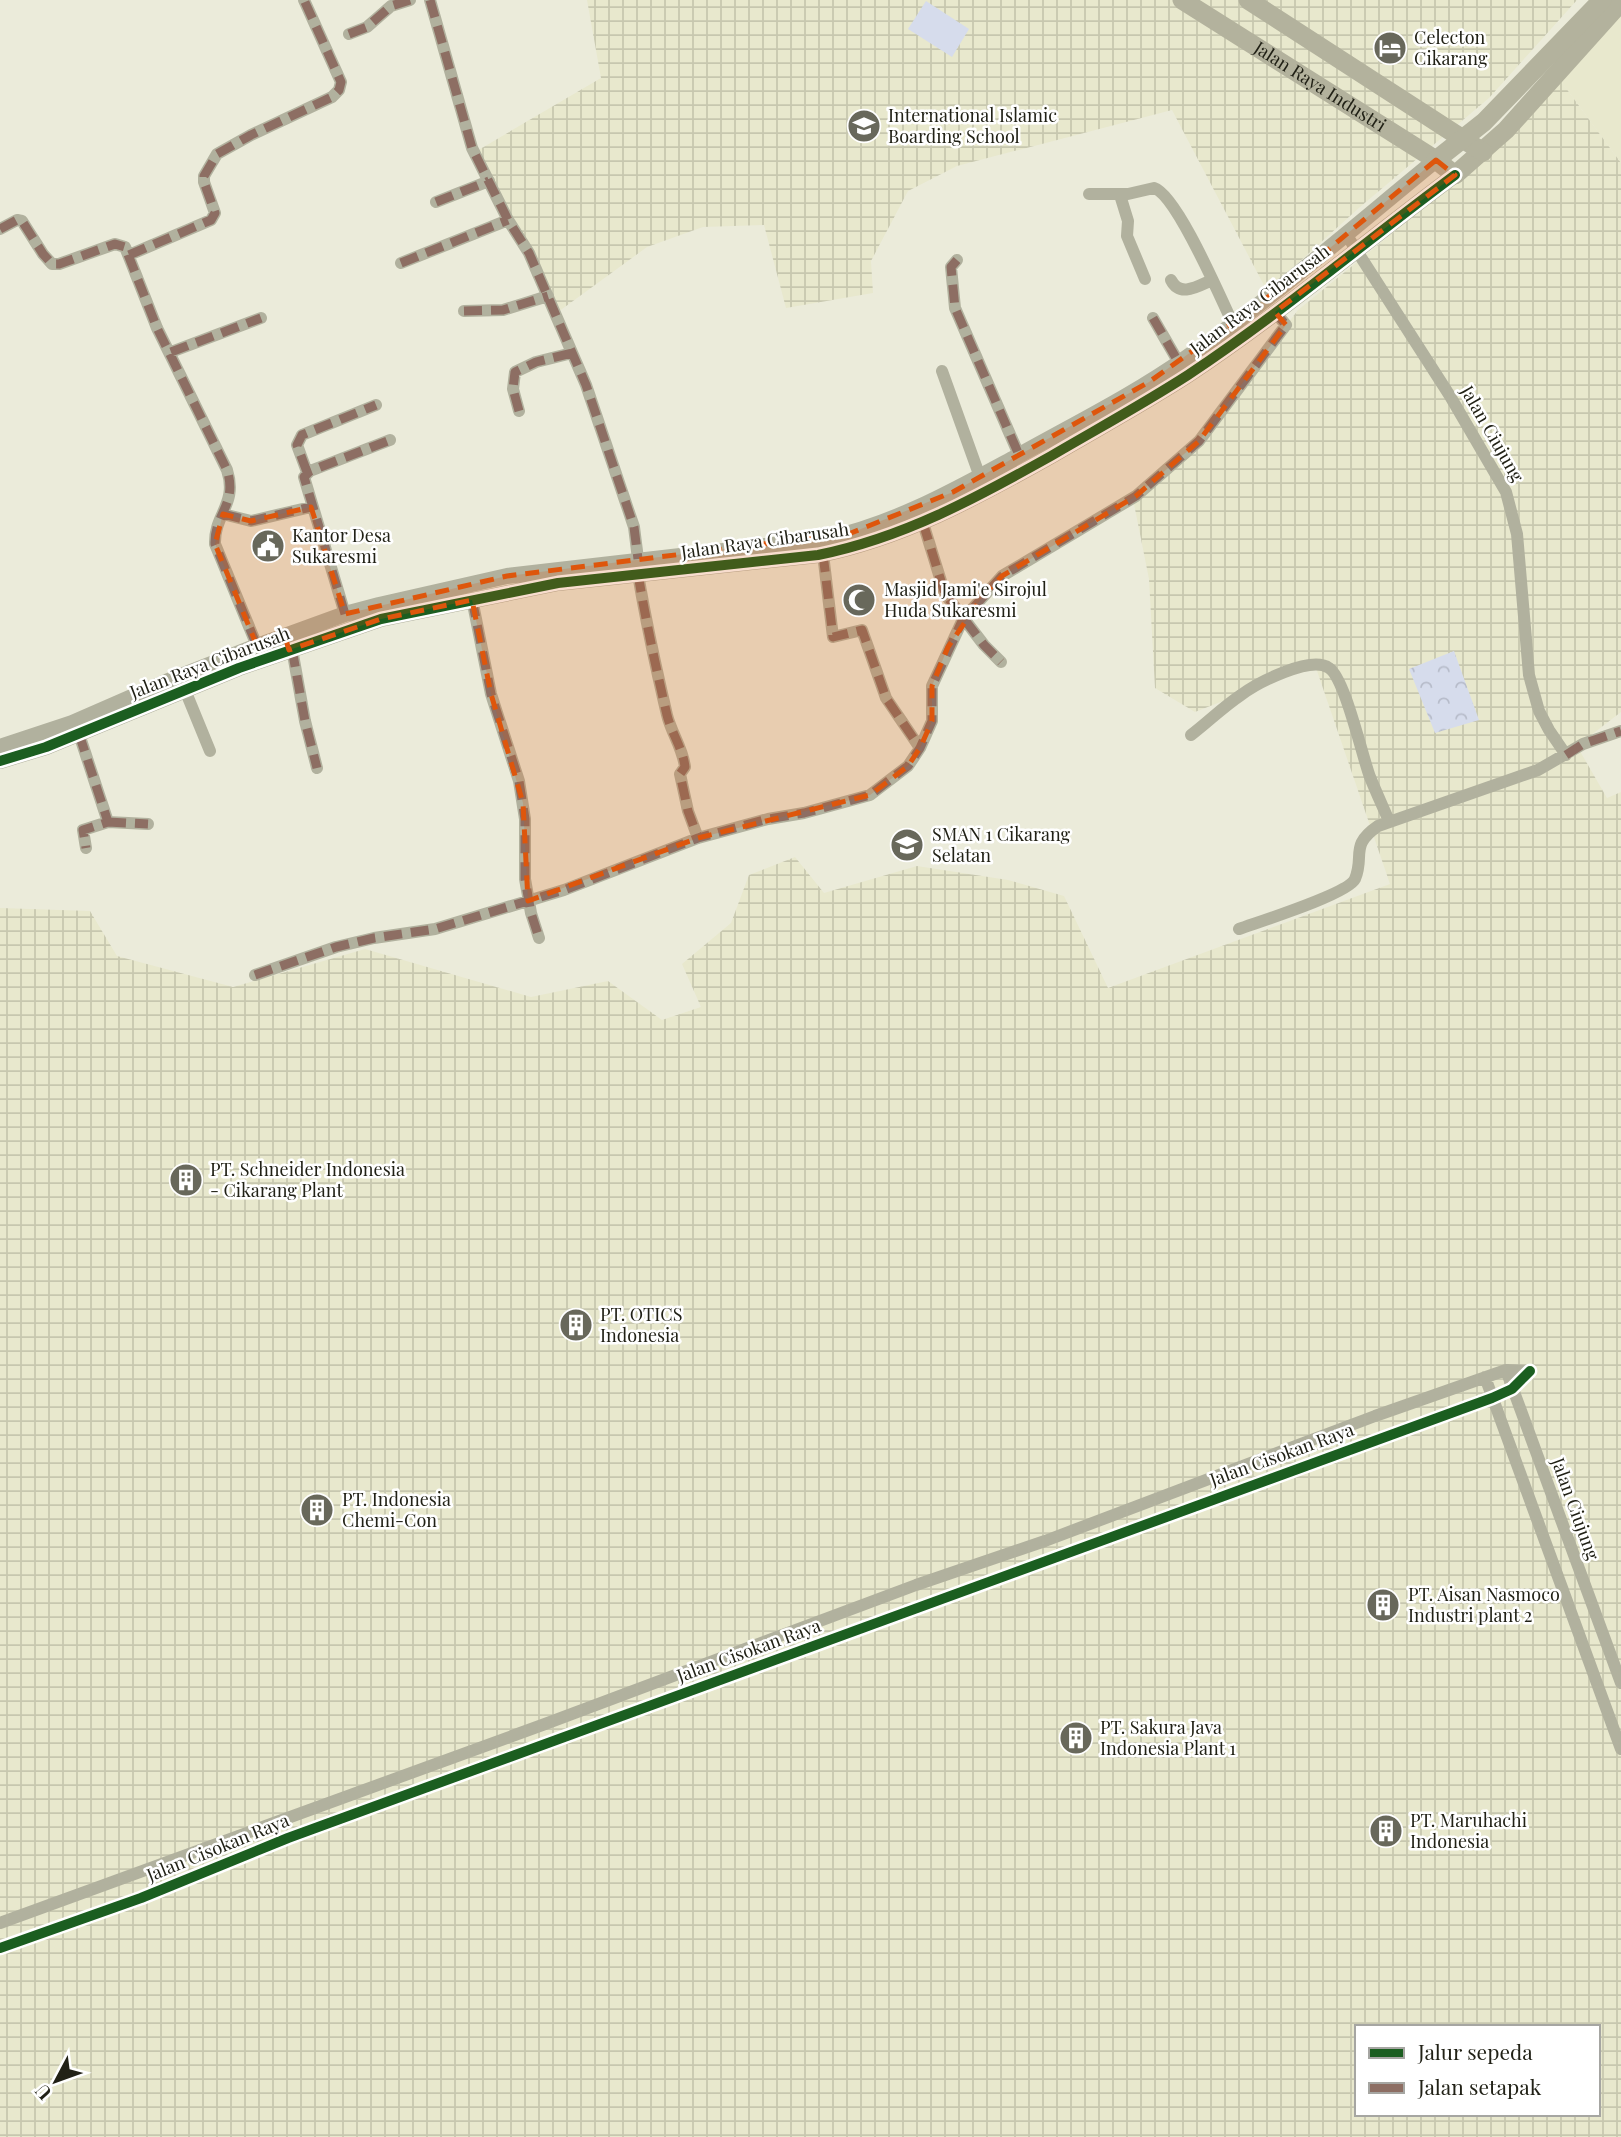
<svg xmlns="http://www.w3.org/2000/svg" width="1621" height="2137" font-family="'Playfair Display',serif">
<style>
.built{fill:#e8e8cd}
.industrial{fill:url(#industrial-grid);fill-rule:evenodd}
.grass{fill:#d6dcec}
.park{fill:url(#park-crowns)}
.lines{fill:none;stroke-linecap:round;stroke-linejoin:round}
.minor{stroke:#b1b19e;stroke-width:12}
.tertiary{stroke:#b1b19e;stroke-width:16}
.primary{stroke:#b3b29d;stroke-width:19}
.quiet{stroke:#8d6e63;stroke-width:9;stroke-dasharray:18 9;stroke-linecap:butt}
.cycleway-casing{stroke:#fff;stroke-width:15}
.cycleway{stroke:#1b5e20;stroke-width:10}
.marked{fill:#de560c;fill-opacity:0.2;stroke:#de560c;stroke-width:5;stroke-dasharray:14 9;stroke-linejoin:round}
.labels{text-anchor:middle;stroke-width:5;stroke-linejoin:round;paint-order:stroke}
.poi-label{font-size:18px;fill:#212116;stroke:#fff;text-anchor:start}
.street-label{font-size:18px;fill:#212116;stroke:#fff}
</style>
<defs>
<pattern id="industrial-grid" width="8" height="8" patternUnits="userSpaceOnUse" patternTransform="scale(1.75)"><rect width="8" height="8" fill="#e8e8cd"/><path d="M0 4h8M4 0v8" fill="none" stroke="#c7c7af"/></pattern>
<pattern id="park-crowns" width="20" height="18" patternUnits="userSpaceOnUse" patternTransform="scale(1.75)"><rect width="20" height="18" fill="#d6dcec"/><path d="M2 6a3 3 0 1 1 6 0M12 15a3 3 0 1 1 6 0" fill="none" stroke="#b7bcca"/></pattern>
</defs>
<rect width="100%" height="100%" fill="#ebebda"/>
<path class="built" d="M1621,14V163L1560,80Z"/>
<path class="industrial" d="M587,0H1577L1489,98L1360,207L1267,291L1172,110L957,166L908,191L871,261L873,293L786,308L764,225L703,227L647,247L558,312L475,152L601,78Z
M1560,80L1621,163V712L1577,746L1607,798L1621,792V2137H0V908L90,911L117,956L233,987L365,949L531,997L608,981L662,1020L701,1007L682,964L731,923L749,875L795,857L824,893L917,866L1008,880L1064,896L1108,988L1390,884L1315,665L1195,712L1155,688L1149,579L1133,499L1199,441L1298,310L1496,149ZM1357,2027H1598V2114H1357Z"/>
<path class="grass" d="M926,1L969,29L952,57L908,29Z"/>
<path class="park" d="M1454,651L1479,720L1435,733L1409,669Z"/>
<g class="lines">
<path class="minor" d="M430,0L472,148L508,220L529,253L586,385L634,527L638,559
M349,34L367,27L391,6L410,0
M1089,194H1128L1154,188C1177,195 1221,299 1233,324
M1120,195L1128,221L1127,236L1145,279
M436,202L489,181
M0,229L17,220L22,221L43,254L52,264H59L115,244L125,247L157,328L227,470C238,504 214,514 215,544L257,646
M1346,234L1450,396L1506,492L1517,534L1529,675L1539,711L1549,730L1566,755
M129,255L211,220L215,213L204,182V176L217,154L251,135L332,97L339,90L341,82L304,0
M957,260L951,267L955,308L1019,455
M401,263L508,220
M1171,280C1180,298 1198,286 1212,280
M464,311L503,310L548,296
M1153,318L1179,363
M171,352L261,318
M942,371L980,477
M519,411L513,389L515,372L536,362L572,353
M307,472L297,445L302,435L376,405
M223,514L251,521L311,507
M923,523L945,594L984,645L1001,662
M823,554L833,637L862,630L886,698L920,748
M638,574C646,622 656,668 667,715C671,732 683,749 685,767L680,774L688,811L698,838
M472,599L491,694L519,781L525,819V879L531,913L539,938
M345,614L304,477L310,471L390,440
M292,649L305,721L317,768
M185,690L210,751
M79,734L108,822L83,830L86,848
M1191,735C1208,722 1223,707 1241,695C1257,683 1311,655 1329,668C1345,678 1362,756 1370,777C1376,792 1383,807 1389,821
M108,822L148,824
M1239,929C1258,922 1348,894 1355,879C1365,855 1349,846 1378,826L1538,770L1583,744L1621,731
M255,975L336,947L374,938L435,929L564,890L698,838L768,819L804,813L870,795L908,766L920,748L932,721V686L963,619L1002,576L1136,496L1199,441L1286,325L1275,312
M1506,1370L1621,1683
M1485,1377L1621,1749
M0,1923L545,1724L916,1585L1045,1541L1375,1416L1506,1370L1530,1371
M0,1948L141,1898L288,1838L1492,1398L1512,1389L1530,1371"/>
<path class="tertiary" d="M0,747L72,723L166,682L257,646L345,614L379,605L507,576L826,539C895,524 955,490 1016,457C1073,425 1132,396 1186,358C1273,298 1354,227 1436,160
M0,761L46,747L239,668L381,619L558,583L818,555C903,538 976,498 1051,456C1097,429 1143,404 1188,375C1280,314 1366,241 1455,175"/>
<g class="primary">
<path id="s1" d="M1182,0L1436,160L1455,175L1506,130L1621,2"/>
<path d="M1248,0L1483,152"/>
<path d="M1436,160L1484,122L1602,0"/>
</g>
<path class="quiet" d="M430,0L472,148L508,220L529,253L586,385L634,527L638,559
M349,34L367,27L391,6L410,0
M436,202L489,181
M0,229L17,220L22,221L43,254L52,264H59L115,244L125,247L157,328L227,470C238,504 214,514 215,544L257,646
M129,255L211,220L215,213L204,182V176L217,154L251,135L332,97L339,90L341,82L304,0
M957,260L951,267L955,308L1019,455
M401,263L508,220
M464,311L503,310L548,296
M1153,318L1179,363
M171,352L261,318
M519,411L513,389L515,372L536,362L572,353
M307,472L297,445L302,435L376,405
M223,514L251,521L311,507
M923,523L945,594L984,645L1001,662
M823,554L833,637L862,630L886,698L920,748
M638,574C646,622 656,668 667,715C671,732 683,749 685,767L680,774L688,811L698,838
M472,599L491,694L519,781L525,819V879L531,913L539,938
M345,614L304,477L310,471L390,440
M292,649L305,721L317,768
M79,734L108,822L83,830L86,848
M1566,755L1583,744L1621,731
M108,822L148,824
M255,975L336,947L374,938L435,929L564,890L698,838L768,819L804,813L870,795L908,766L920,748L932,721V686L963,619L1002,576L1136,496L1199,441L1286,325L1275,312"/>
<defs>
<path id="cycleway" d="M0,761L46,747L239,668L381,619L558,583L818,555C903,538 976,498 1051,456C1097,429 1143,404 1188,375C1280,314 1366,241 1455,175
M0,1948L141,1898L288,1838L1492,1398L1512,1389L1530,1371"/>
</defs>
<use href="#cycleway" class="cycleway-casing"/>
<use href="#cycleway" class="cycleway"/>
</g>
<path class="marked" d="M1436,160L1455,175L1275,312L1286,325L1199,441L1136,496L1002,576L985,593L948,647L932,686V721L920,748L908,766L870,795L698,838L528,901L523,803L491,694L472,600L381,619L289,650L285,637L257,646L215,544L223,514L251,521L311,507L345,614L507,576L851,533L953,492L1149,382L1289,282Z"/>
<defs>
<symbol id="hotel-disc" viewBox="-11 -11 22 22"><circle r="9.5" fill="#68685b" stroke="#fff"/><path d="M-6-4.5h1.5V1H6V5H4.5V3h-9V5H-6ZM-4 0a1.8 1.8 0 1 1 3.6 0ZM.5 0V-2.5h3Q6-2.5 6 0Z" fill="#fff"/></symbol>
<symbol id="school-disc" viewBox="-11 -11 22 22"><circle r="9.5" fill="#68685b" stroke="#fff"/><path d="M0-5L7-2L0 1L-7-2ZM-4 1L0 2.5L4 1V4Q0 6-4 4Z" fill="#fff"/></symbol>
<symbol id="civic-disc" viewBox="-11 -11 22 22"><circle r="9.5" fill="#68685b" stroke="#fff"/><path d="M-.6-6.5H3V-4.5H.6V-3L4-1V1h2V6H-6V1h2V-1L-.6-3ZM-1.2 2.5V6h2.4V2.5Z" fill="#fff"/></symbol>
<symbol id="mosque-disc" viewBox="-11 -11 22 22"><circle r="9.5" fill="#68685b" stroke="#fff"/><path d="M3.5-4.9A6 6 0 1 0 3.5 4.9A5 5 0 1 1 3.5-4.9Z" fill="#fff"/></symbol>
<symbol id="building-disc" viewBox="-11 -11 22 22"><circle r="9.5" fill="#68685b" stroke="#fff"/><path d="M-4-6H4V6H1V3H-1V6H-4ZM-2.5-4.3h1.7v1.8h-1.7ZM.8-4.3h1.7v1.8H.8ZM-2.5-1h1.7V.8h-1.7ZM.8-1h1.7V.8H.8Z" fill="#fff"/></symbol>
</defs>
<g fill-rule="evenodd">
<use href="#hotel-disc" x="1371" y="29" width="38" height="38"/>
<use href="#school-disc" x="845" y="107" width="38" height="38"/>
<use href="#civic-disc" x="249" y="527" width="38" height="38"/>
<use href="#mosque-disc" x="840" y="581" width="38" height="38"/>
<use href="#school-disc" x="888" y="826" width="38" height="38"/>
<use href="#building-disc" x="167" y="1161" width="38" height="38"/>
<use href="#building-disc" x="557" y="1306" width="38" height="38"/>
<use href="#building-disc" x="298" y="1491" width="38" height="38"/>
<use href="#building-disc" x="1364" y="1586" width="38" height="38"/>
<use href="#building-disc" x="1057" y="1719" width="38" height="38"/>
<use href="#building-disc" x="1367" y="1812" width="38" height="38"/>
</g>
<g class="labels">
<g class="poi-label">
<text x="1414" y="44">Celecton<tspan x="1414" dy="21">Cikarang</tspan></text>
<text x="888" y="122">International Islamic<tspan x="888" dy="21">Boarding School</tspan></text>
<text x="292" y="542">Kantor Desa<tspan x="292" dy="21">Sukaresmi</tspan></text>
<text x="884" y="596">Masjid Jami'e Sirojul<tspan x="884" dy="21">Huda Sukaresmi</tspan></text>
<text x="932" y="841">SMAN 1 Cikarang<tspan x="932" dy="21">Selatan</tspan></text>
<text x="210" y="1176">PT. Schneider Indonesia<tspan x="210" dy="21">- Cikarang Plant</tspan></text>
<text x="600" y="1321">PT. OTICS<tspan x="600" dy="21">Indonesia</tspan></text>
<text x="342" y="1506">PT. Indonesia<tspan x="342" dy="21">Chemi-Con</tspan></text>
<text x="1408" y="1601">PT. Aisan Nasmoco<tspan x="1408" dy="21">Industri plant 2</tspan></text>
<text x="1100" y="1734">PT. Sakura Java<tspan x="1100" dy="21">Indonesia Plant 1</tspan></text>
<text x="1410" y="1827">PT. Maruhachi<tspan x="1410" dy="21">Indonesia</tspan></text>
</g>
<g class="street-label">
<text dy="6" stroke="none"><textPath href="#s1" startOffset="163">Jalan Raya Industri</textPath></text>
<text transform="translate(1260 300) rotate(-37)" y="6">Jalan Raya Cibarusah</text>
<text transform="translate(1492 434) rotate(60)" y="6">Jalan Ciujung</text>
<text transform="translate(765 541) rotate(-8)" y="6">Jalan Raya Cibarusah</text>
<text transform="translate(210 663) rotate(-21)" y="6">Jalan Raya Cibarusah</text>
<text transform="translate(1282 1455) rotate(-20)" y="6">Jalan Cisokan Raya</text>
<text transform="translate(1575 1509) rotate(70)" y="6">Jalan Ciujung</text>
<text transform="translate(749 1651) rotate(-20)" y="6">Jalan Cisokan Raya</text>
<text transform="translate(218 1848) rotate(-22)" y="6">Jalan Cisokan Raya</text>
</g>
</g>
<rect x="1355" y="2025" width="245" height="91" fill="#ffffff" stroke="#a6a6a2" stroke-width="2"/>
<rect x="1369" y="2048" width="35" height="10" fill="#1b5e20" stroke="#a6a6a2" stroke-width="2"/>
<text x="1418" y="2060" font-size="21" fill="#212116">Jalur sepeda</text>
<rect x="1369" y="2083" width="35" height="10" fill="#8d6e63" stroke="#a6a6a2" stroke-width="2"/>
<text x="1418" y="2095" font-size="21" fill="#212116">Jalan setapak</text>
<g transform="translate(56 2081) rotate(229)" stroke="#ffffff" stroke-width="5" paint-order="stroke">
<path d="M0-5L12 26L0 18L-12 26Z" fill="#212116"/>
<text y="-10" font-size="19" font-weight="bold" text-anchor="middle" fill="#212116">U</text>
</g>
</svg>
